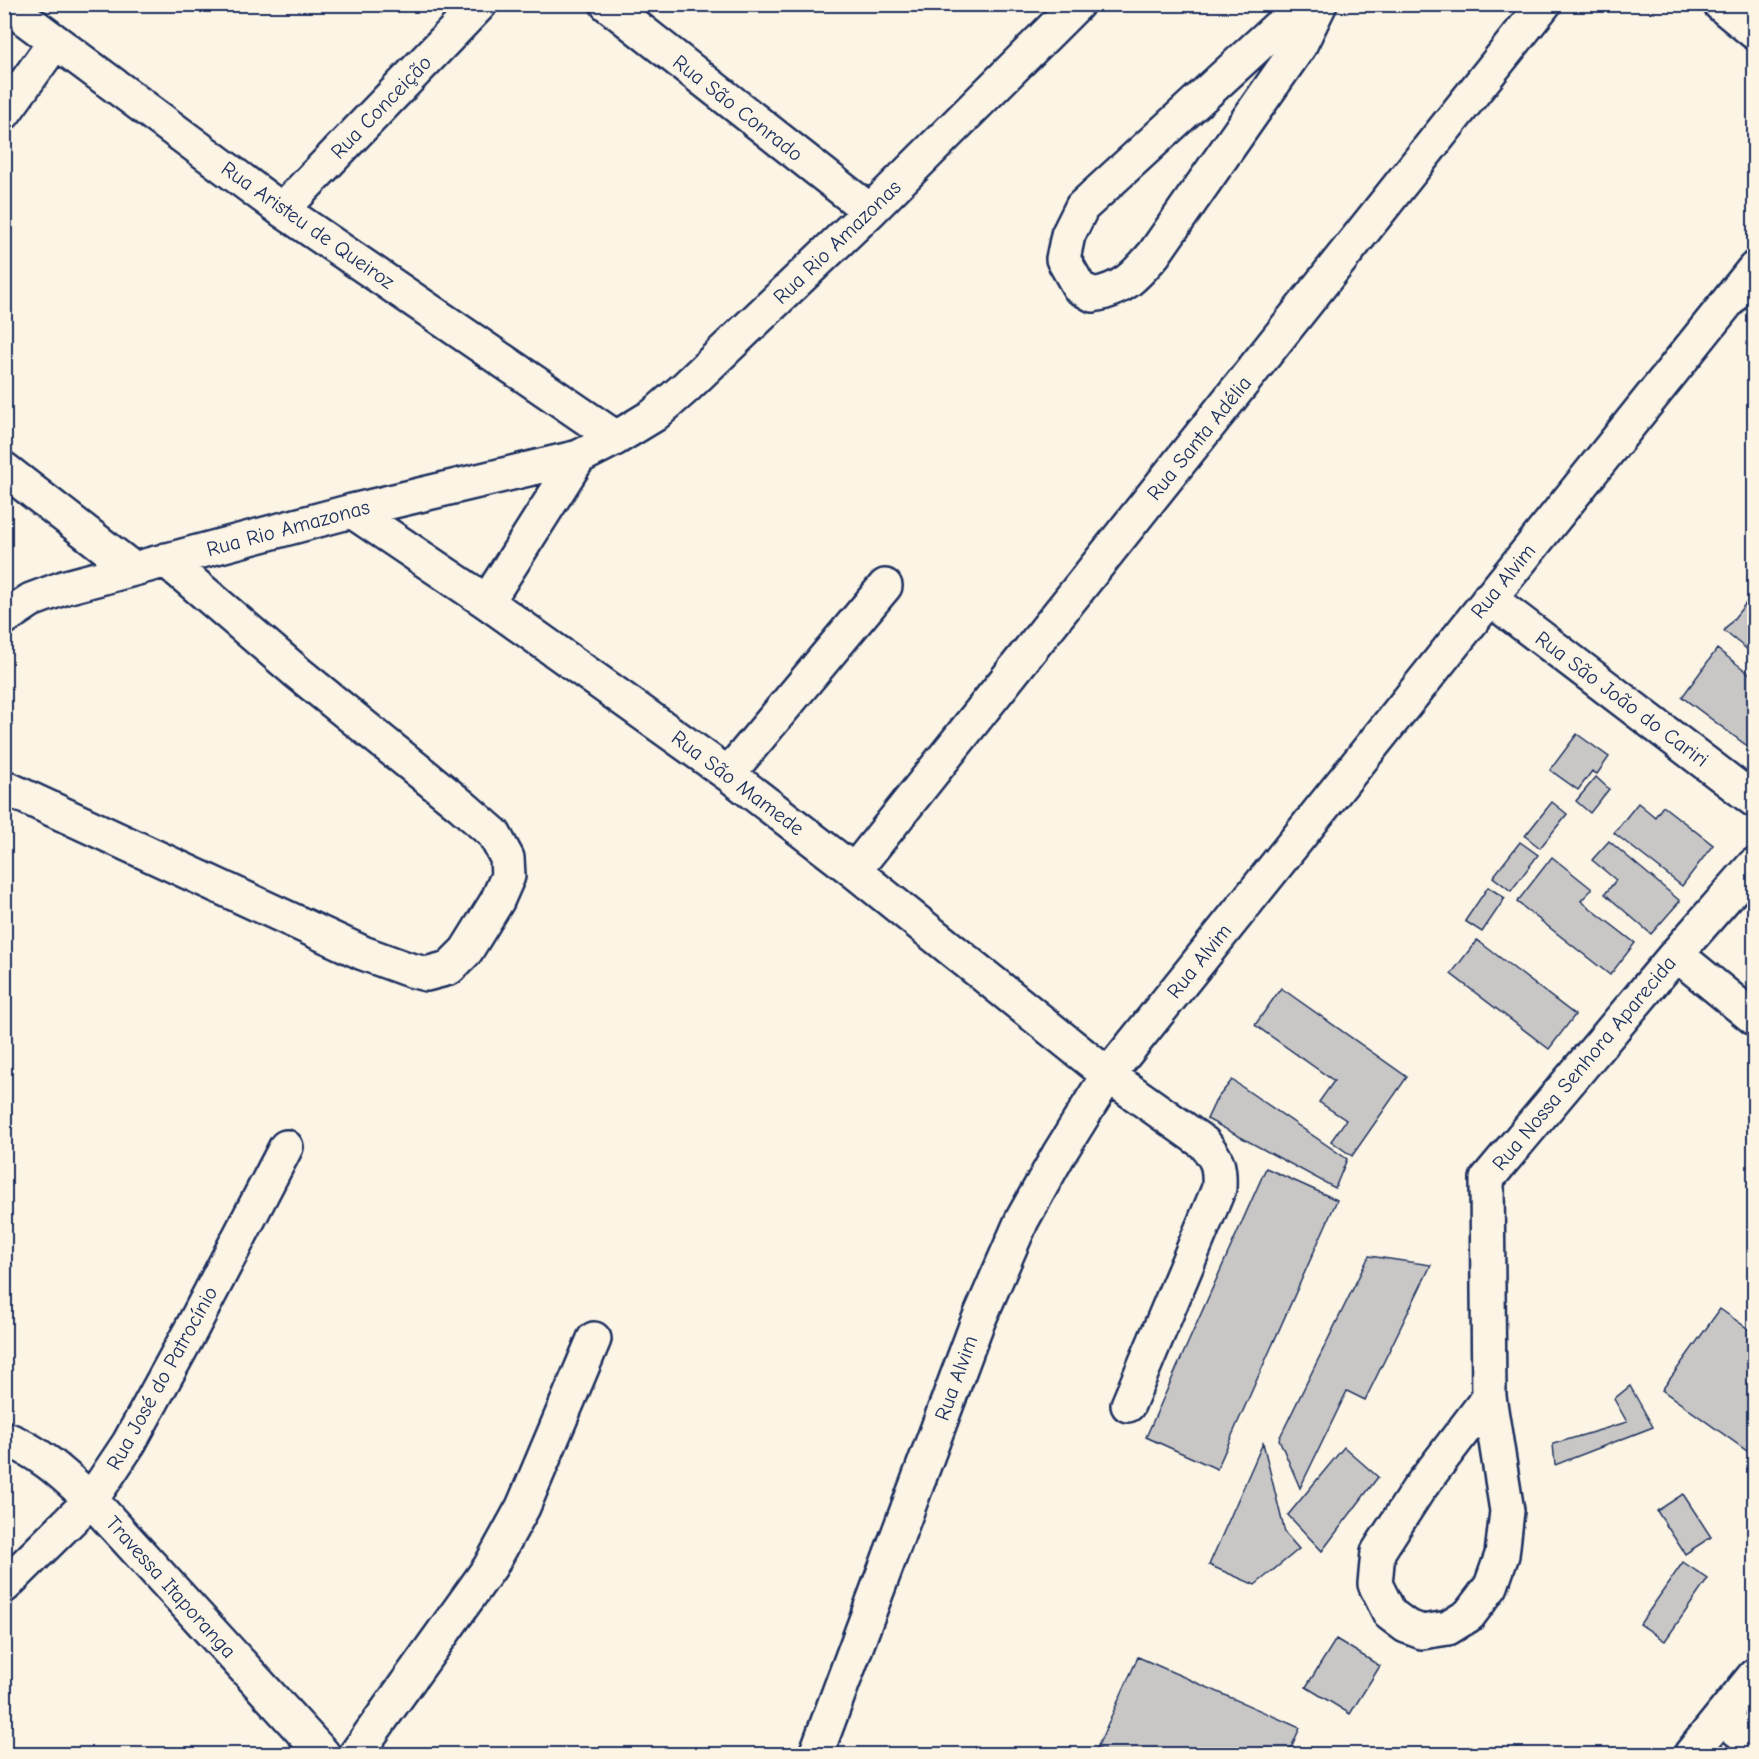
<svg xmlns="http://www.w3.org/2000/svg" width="1759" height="1759" font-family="'Comic Neue',sans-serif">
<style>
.building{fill:#c8c7c6;stroke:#1b2f5e;stroke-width:1.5}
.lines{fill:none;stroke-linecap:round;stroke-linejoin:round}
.street-casing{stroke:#1b2f5e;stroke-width:38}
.secondary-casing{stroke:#1b2f5e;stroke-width:38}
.street{stroke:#fcf5e5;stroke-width:33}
.secondary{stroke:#fcf5e5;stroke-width:33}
.labels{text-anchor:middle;stroke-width:4.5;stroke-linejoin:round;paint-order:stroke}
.street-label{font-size:21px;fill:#1b2f5e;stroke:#fcf5e5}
</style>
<rect width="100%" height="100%" fill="#fcf5e5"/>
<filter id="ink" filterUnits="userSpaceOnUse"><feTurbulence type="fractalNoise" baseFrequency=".0167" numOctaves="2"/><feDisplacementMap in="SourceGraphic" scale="12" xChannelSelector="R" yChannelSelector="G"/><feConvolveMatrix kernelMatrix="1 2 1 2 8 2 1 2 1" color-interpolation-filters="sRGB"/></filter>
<g filter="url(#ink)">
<path class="building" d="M1746,603L1754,610V655L1724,631Z
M1717,649L1754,677V751L1682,697Z
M1577,734L1609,757L1597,774L1592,771L1578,790L1550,770Z
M1596,777L1609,789L1590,813L1576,801Z
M1552,802L1567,814L1540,848L1525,836Z
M1638,803L1655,817L1663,806L1713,845L1682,886L1614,833Z
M1609,841L1680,901L1651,934L1605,894L1616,880L1592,860Z
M1520,842L1538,855L1511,891L1493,877Z
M1552,857L1592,889L1581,901L1635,943L1610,975L1517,902Z
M1488,887L1505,898L1482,932L1465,921Z
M1477,940L1575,1015L1549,1049L1451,974Z
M1281,988L1407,1077L1352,1156L1331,1141L1346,1120L1319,1102L1334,1081L1255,1025Z
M1232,1080L1347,1159L1335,1188L1207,1119L1216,1100Z
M1266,1168L1337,1200L1217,1469L1146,1437Z
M1369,1256L1431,1265L1365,1400L1347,1391L1300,1488L1279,1439Z
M1720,1309L1754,1333V1378L1753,1380L1754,1381V1456L1662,1390Z
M1630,1386L1653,1427L1555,1465L1553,1444L1627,1422L1614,1399Z
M1263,1443L1285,1533L1299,1549L1255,1585L1209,1565Z
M1344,1447L1378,1477L1322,1551L1288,1515Z
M1683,1494L1711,1537L1685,1554L1657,1511Z
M1683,1562L1708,1579L1665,1641L1640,1624Z
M1336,1639L1380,1666L1350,1714L1306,1687Z
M1138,1657L1300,1728L1288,1754H1112L1097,1748Z"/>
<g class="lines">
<defs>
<path id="street" d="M5,4L282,210L616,438
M607,4L870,211
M1318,4L1278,27L1082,207L1068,235L1063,259L1079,287L1093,295C1123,290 1135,276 1154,254L1300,45L1320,4
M4,113L55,42
M282,210L480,4
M4,469L133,569
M352,511L487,602L728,774L854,871L1108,1075L1204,1143C1218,1160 1220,1166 1219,1188L1128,1405
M1489,598L1754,800
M487,602L579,457
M4,618L31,600L66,587L352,511L579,457L616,438L654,415L685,388L870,211L1077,4
M728,774L885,586
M4,787L363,953L407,969L426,974L449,968L466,951L497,901L508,876L507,858L494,834L462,806L298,673L166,560
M854,871L1544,4
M1676,954L1754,1018
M1489,1397L1418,1490L1378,1552L1375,1584L1390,1614L1406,1626L1422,1632L1448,1628L1469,1615L1491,1586L1502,1555L1507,1511L1489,1397L1487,1179L1676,954L1754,865
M4,1438C39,1451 64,1475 91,1500L323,1754
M4,1586L91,1500L129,1443L192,1328L286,1147
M1722,1718L1754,1743
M356,1754L490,1567L523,1507L594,1339
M816,1754L976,1326L1022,1220L1059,1154L1108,1075L1754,269"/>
<path id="secondary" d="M1720,4L1754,32
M1691,1754L1754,1676"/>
</defs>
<use href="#street" class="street-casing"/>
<use href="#secondary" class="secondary-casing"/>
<use href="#street" class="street"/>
<use href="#secondary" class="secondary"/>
</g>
</g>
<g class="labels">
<g class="street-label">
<text transform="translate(381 107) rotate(-46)" y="7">Rua Conceição</text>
<text transform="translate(738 108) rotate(38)" y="7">Rua São Conrado</text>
<text transform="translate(308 225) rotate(35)" y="7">Rua Aristeu de Queiroz</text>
<text transform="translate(837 242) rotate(-44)" y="7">Rua Rio Amazonas</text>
<text transform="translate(1199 438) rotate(-51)" y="7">Rua Santa Adélia</text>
<text transform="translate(288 528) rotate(-15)" y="7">Rua Rio Amazonas</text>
<text transform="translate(1503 581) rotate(-51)" y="7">Rua Alvim</text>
<text transform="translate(1622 699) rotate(37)" y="7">Rua São João do Cariri</text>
<text transform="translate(738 783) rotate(37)" y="7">Rua São Mamede</text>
<text transform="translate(1199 961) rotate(-51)" y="7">Rua Alvim</text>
<text transform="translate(1584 1063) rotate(-50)" y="7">Rua Nossa Senhora Aparecida</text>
<text transform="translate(162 1378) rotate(-61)" y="7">Rua José do Patrocínio</text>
<text transform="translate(956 1378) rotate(-70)" y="7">Rua Alvim</text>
<text transform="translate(171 1587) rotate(48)" y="7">Travessa Itaporanga</text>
</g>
</g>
<rect width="1759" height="1759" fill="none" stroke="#fcf5e5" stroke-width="24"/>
<rect x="12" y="12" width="1735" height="1735" fill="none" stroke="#1b2f5e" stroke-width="2" filter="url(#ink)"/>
</svg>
